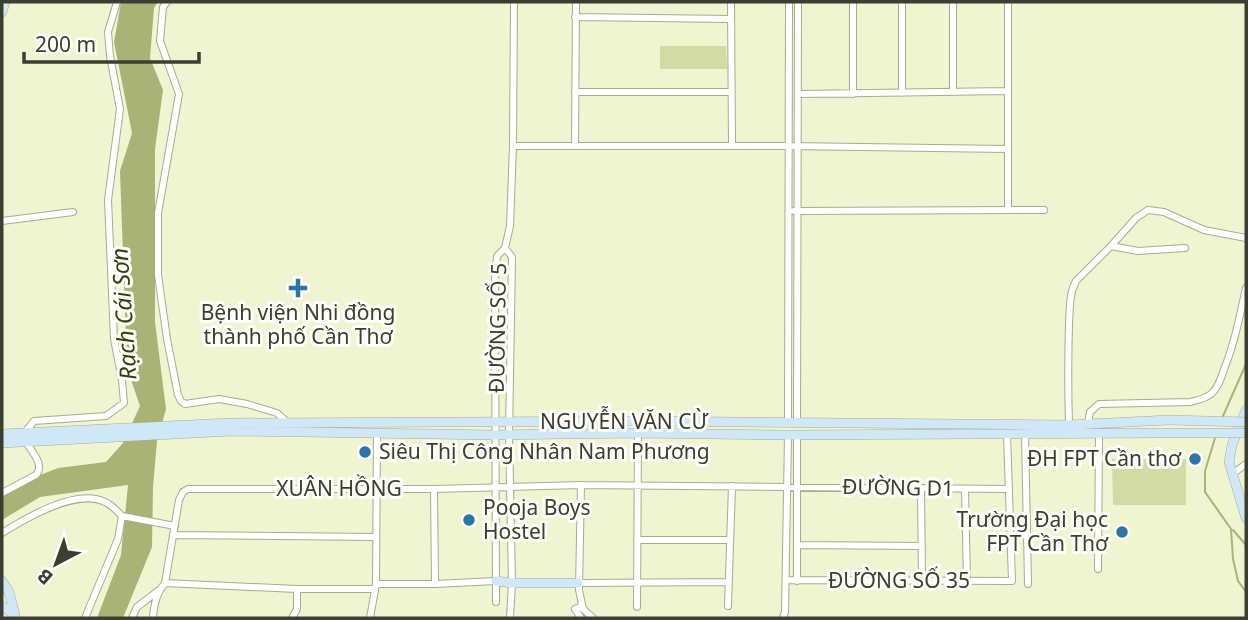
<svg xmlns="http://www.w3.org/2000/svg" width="1248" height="620" font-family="'Noto Sans',sans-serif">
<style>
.green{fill:#d2daa5}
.water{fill:#aab376}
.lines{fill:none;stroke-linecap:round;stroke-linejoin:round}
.stream{stroke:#aab376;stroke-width:2}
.street-casing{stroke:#a7ad8c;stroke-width:8}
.secondary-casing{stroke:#a7ad8c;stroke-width:10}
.street{stroke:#fff;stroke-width:6}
.secondary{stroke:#d0e7f8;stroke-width:9}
.secondary-bridge-casing{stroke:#a7ad8c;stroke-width:10;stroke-linecap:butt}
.secondary-bridge{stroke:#d0e7f8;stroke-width:9}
.poi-dot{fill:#2b75a8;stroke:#fdfef7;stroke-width:2.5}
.labels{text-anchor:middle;stroke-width:6;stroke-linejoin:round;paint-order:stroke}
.poi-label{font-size:21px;fill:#3b3e30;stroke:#fdfef7;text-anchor:start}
.street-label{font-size:21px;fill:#3b3e30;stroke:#fdfef7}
.water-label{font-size:23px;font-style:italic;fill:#383d0d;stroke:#fdfef7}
</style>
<rect width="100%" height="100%" fill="#eff5d1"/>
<path class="green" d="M660,46H726L727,69H660Z
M1112,459H1186V505H1113Z"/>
<path class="water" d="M121,2H158L154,8L150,58L163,90L155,149V322L166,409L157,441L153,487L152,547L123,618H97L121,555L128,485L40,497L2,520V490L58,468L106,462L123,443L140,406L127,368L120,171L132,133L114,42Z"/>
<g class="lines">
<path class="stream" d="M1223,416L1246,364
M1215,438L1205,471V492L1231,529L1233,559L1238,581L1246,592
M1233,530L1246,545"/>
<defs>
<path id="street" d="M167,2L163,7L160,41L179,94L158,213V275L167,339L178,395L181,401L185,404L219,399L247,404L277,413L288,423
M731,2L732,146
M953,2V92
M575,17L731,19
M575,92H731
M902,93V2
M799,94L1008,91
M853,94V2
M513,146H788L1008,149
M575,146L576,2
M1008,210V2
M794,211L1044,210
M2,221L73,212
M1111,246L1138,251L1185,248
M505,248L512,257L509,435L512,583L510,618
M505,248L510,226L513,146L514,2
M788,422L789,2
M797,422L798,2
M1088,424L1090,412L1099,404L1190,402C1198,400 1205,399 1211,394C1220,386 1222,374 1226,364C1236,339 1240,314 1246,288
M1069,425C1068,391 1068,358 1069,324C1070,309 1069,294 1076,281L1111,246L1136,218L1148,210L1164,212L1204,230L1246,238
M25,432L34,421L106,416L124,403L122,380L114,339L108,200L120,109L110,56L108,32L117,2
M1025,434L1028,584
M797,435V581
M1232,474L1246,464
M581,485L579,590L583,609L593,618
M921,488L922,582
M434,489L435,584
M965,489L967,581
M2,493L36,475C45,465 32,452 26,442
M122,516L175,526
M2,533C26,518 76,488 105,502C112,505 117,511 122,516L118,539L85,618
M173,535L376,537
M637,540H730
M797,545L922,546
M1098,569L1099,433
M786,580L1012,581L1007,434
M165,583L297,589V609L292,618
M578,583L728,582
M376,584H435L496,581
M297,589H375
M496,602L495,279L497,256L505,248
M728,606L732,486
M637,607L638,433
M783,617L785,612L788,435
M132,618L137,607L158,591
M153,618C154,605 156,594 165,583L179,500L183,492L188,489H434L581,485L1008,489
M370,618L376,584L377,432
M581,618L575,609L582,606"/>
<path id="secondary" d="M2,12L5,2
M1246,410L1232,445L1229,462L1246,518
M2,434L230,423L638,421L1069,425L1169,420
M2,443L232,431L495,435L638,433L788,435L1160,433
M2,581L9,592L15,615
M496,581L512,583H578
M2,606L15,615"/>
</defs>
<use href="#street" class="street-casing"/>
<use href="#secondary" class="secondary-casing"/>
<use href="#street" class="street"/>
<use href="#secondary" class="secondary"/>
<defs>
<path id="secondary-bridge" d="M1169,420L1246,422
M1160,433H1246"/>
</defs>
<use href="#secondary-bridge" class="secondary-bridge-casing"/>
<use href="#secondary-bridge" class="secondary-bridge"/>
</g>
<g class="poi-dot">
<path d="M294.5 277.5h7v7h7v7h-7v7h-7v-7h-7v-7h7z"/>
<circle cx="365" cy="452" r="7"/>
<circle cx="1195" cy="459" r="7"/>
<circle cx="469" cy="520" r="7"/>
<circle cx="1122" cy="532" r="7"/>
</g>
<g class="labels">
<g class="poi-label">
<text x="298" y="320" text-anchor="middle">Bệnh viện Nhi đồng<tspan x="298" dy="24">thành phố Cần Thơ</tspan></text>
<text x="379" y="459">Siêu Thị Công Nhân Nam Phương</text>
<text x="1181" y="466" text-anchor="end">ĐH FPT Cần thơ</text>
<text x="483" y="515">Pooja Boys<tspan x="483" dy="24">Hostel</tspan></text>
<text x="1108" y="527" text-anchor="end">Trường Đại học<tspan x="1108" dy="24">FPT Cần Thơ</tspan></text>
</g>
<g class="street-label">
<text transform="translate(498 328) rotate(-89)" y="7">ĐƯỜNG SỐ 5</text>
<text x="624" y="429">NGUYỄN VĂN CỪ</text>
<text transform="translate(898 488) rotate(1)" y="7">ĐƯỜNG D1</text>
<text x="339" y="496">XUÂN HỒNG</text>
<text x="899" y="588">ĐƯỜNG SỐ 35</text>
</g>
<g class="water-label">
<text transform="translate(124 314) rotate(-94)" y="8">Rạch Cái Sơn</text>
</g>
</g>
<rect width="1248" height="620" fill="none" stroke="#3b3e30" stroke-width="7"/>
<g transform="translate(56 564) rotate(221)" stroke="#fdfef7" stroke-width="5" paint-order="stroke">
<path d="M0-5L12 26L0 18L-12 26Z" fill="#3b3e30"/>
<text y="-10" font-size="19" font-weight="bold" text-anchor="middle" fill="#3b3e30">B</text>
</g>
<path d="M24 52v10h175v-10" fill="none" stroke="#3b3e30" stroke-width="3.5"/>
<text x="35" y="52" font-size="21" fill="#3b3e30" stroke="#fdfef7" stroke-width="5" paint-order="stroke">200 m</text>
</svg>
